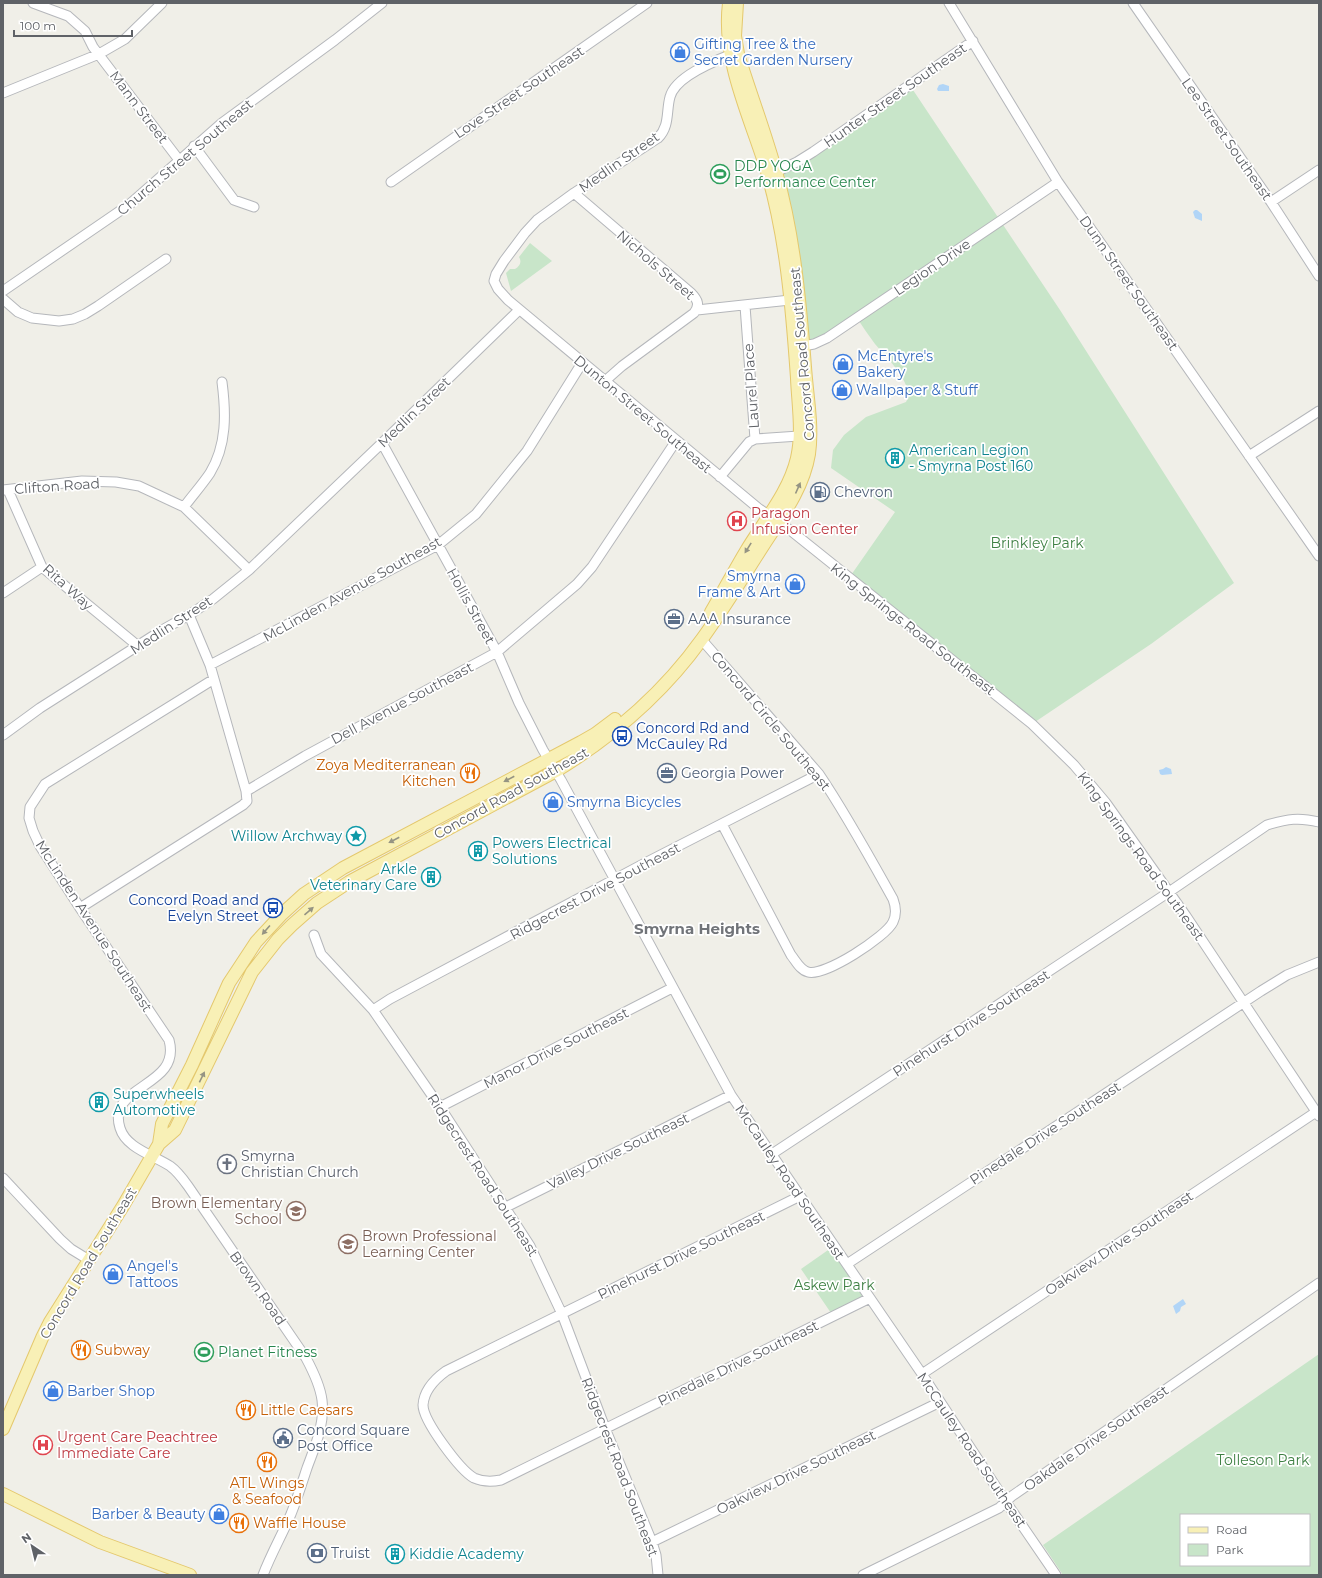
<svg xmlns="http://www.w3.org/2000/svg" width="1322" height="1578" font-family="Montserrat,sans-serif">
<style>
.green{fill:#c8e5c9;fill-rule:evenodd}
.water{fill:#b1d5f7}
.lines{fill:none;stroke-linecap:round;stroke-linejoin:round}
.minor-casing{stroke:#b5b7bb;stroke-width:11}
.major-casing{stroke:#e4c86d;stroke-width:14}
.minor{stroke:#fff;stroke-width:9}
.major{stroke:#f8f0b6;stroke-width:12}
.oneway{fill:#959483}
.labels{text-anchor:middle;stroke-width:3.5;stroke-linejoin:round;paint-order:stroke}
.shop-label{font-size:14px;fill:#366cbe;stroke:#fff;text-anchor:start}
.street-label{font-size:14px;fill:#5f6267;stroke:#fff}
.leisure-label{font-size:14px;fill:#27864d;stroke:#fff;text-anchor:start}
.culture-label{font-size:14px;fill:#0d838f;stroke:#fff;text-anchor:start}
.service-label{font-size:14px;fill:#4e5e75;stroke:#fff;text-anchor:start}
.health-label{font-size:14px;fill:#be3a42;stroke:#fff;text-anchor:start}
.park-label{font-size:14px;fill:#3e8043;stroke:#fff}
.transit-label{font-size:14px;fill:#164399;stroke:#fff;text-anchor:start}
.food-label{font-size:14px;fill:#c56008;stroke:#fff;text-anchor:start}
.worship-label{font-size:14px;fill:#5b616d;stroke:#fff;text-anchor:start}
.education-label{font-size:14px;fill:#785e54;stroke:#fff;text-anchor:end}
.neighbourhood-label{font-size:15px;font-weight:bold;fill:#717479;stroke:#fff}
</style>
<rect width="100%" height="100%" fill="#f0efe8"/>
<path class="green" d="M909,84L1060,310L1234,583L1151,644L1032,724L849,578L895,512L831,468L833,450L844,435L866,417L906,402C916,385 885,356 875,344C869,336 863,327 857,318L803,346L772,173Z
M530,243L552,261L511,291L506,273L510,269H515C520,266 522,262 519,257Z
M831,1248L863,1295L860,1298L831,1313L801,1269Z
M1319,1354V1575H1063L1043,1545ZM1181,1515H1309V1565H1181Z"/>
<path class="water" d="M943,84L949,86V91H938L937,89L939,85Z
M1195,210H1197L1202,214V221L1195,218L1193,212Z
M1166,767L1171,769L1172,774L1162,775L1160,774L1159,770L1163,769Z
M1183,1299L1186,1304L1181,1307L1180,1311L1176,1314L1173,1306Z"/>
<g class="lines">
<defs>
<path id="minor" d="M33,3L68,16L85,31L93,47L179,160
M949,3L1058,182L1319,556
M1133,3L1271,202L1319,276
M730,55C712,62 675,77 670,97C666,111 670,126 658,138L574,193L537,220L525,233L504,261L496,274L494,281L498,289L508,300L758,508L790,530L1032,724L1074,765L1106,803L1186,916L1319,1116
M3,93L99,54L125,39L162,3
M194,146L234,200L254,207
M776,172L797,162L813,152L973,41
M391,182L647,3
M574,193L691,293C698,300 700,305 694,313L622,366L605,381
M1271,202L1319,170
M3,291L130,204L222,123L335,40L382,3
M3,299L18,312L32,318L59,321L73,319L85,314L98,306L166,259
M745,306L755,439
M697,310L790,300
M803,346L814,344L827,338L1058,182
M382,443L497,652L519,703L543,750L561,780L731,1095L922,1374L1006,1502L1056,1575
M1249,456L1319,411
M720,477L749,442L755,439L799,436
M3,490L82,481L116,482L139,486L184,507L249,570
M8,490L42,567L138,646
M184,507C192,496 202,485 210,473C227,445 226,413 222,382
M3,593L42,567
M189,615L210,665L246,791
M702,640L819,774C846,814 869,856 893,899C896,907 897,914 893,922C886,937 824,977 808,972C800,970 796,961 791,955L722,824
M210,665L438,545L476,514L527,451L582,363
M214,679L45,784L30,807L29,818L33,831L40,846L80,908L169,1040C182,1088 106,1084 120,1128C126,1148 153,1155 170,1166C177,1171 183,1179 188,1186L306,1358C313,1371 320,1385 322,1400C325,1425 315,1446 307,1468C302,1483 297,1499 291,1514C282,1535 271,1554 263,1575
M3,735L40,708L164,629L189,615L213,599L249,570L382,443L519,310
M80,908L243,805L247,801L246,791L250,789L305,756L497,652L577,584L592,567L676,441
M314,935L321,954L373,1010L440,1107L530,1246L562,1314L605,1428L652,1542L656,1555L658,1575
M373,1010L390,999L647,862L819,774
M440,1107L672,988
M772,1154L1169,892L1267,825C1288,819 1298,817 1319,822
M3,1178L60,1239L71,1249L89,1260
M800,1196L446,1371C435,1379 424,1390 423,1405C423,1421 460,1470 474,1478C483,1482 491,1482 501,1480L870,1298
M506,1207L731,1095
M847,1264L1261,991L1287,975L1319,962
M922,1374L1316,1112
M652,1542L940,1402
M863,1575L999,1508L1012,1496L1319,1283"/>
<path id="major" d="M711,612C723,592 734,571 746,551C764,521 789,492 797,458C803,432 798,404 797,378C792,306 786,233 765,165C748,112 722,59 729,3
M159,1144L162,1124L192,1065L229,983L256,942L282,914L304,894L343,868L581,742L595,734L615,719
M3,1429L42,1338L50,1322L123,1206L152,1156L159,1144L175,1130L252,972L278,939L292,925L317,903L349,882L556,771C612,737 664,692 702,639C723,610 742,579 761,549C780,519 803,490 809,454C813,426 807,396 805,367C800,302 794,235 776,172C765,132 750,93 738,54L735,36L737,3
M3,1494L100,1542L190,1575"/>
</defs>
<use href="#minor" class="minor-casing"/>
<use href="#major" class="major-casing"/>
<use href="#minor" class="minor"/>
<use href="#major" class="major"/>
</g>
<defs><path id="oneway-solid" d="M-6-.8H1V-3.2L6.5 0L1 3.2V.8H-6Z"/></defs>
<g class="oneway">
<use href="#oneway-solid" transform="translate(798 488) rotate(-66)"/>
<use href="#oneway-solid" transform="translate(748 548) rotate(122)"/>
<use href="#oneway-solid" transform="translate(509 779) rotate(152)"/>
<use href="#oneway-solid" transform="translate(394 840) rotate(152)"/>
<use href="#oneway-solid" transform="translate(309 911) rotate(-41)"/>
<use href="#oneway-solid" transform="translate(266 930) rotate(131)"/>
<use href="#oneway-solid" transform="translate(202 1077) rotate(-64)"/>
</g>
<defs>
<symbol id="shop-ring" viewBox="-11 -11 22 22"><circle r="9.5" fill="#fff" stroke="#3f7fe0" stroke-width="1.5"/><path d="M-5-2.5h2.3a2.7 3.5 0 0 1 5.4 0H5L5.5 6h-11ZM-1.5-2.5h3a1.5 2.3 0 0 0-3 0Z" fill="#3f7fe0"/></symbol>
<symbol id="stadium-ring" viewBox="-11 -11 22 22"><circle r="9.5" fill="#fff" stroke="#2e9e5b" stroke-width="1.5"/><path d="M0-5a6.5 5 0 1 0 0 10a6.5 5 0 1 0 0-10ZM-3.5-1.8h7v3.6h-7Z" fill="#2e9e5b"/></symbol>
<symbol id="building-ring" viewBox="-11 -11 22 22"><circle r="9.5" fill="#fff" stroke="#0f9aa8" stroke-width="1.5"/><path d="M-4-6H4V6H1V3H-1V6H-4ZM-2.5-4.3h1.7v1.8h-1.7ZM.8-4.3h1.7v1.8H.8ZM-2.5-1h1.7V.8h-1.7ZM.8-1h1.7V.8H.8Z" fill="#0f9aa8"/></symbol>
<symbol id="fuel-ring" viewBox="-11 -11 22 22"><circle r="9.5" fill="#fff" stroke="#5c6f8a" stroke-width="1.5"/><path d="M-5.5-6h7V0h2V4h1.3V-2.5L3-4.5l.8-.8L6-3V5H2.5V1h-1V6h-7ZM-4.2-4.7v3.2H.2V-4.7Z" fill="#5c6f8a"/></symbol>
<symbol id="hospital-ring" viewBox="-11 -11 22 22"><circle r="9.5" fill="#fff" stroke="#e0444e" stroke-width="1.5"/><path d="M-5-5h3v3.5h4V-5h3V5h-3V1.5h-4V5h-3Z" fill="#e0444e"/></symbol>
<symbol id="office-ring" viewBox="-11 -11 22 22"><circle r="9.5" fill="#fff" stroke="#5c6f8a" stroke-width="1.5"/><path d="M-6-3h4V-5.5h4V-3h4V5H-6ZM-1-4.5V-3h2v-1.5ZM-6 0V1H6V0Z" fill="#5c6f8a"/></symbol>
<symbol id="bus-ring" viewBox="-11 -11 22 22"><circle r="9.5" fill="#fff" stroke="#1a4fb4" stroke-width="1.5"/><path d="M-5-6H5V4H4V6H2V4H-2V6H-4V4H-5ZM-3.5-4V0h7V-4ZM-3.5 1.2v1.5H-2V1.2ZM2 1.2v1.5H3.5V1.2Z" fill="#1a4fb4"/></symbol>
<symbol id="restaurant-ring" viewBox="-11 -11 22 22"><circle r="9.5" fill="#fff" stroke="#e8710a" stroke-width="1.5"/><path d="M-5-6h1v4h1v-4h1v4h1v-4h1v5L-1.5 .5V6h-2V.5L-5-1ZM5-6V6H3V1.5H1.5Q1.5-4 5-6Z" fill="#e8710a"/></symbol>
<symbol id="sight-ring" viewBox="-11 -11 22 22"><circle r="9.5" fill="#fff" stroke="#0f9aa8" stroke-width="1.5"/><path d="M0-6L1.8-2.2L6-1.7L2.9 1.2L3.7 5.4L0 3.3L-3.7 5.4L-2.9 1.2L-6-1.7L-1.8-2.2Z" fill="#0f9aa8"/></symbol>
<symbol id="church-ring" viewBox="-11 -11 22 22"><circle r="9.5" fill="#fff" stroke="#6b7280" stroke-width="1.5"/><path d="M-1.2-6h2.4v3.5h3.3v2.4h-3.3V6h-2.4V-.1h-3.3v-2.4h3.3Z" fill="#6b7280"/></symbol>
<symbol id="school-ring" viewBox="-11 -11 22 22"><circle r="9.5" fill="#fff" stroke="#8d6e63" stroke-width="1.5"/><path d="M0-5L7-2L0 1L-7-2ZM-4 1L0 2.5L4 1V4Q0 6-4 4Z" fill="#8d6e63"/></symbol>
<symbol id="civic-ring" viewBox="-11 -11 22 22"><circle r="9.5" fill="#fff" stroke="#5c6f8a" stroke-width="1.5"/><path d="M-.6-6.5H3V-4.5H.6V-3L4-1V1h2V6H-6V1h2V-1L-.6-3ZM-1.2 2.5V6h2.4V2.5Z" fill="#5c6f8a"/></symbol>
<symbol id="bank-ring" viewBox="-11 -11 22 22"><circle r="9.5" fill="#fff" stroke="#5c6f8a" stroke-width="1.5"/><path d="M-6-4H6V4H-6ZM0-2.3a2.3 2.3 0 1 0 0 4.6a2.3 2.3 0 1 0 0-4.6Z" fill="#5c6f8a"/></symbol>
</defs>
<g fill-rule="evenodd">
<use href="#shop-ring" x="669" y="41" width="22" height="22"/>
<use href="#stadium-ring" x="709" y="163" width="22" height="22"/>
<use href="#shop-ring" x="832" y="353" width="22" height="22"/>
<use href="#shop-ring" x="831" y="379" width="22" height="22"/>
<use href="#building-ring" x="884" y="447" width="22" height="22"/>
<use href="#fuel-ring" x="809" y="481" width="22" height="22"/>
<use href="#hospital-ring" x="726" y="510" width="22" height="22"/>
<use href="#shop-ring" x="784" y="573" width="22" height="22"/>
<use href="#office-ring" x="663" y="608" width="22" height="22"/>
<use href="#bus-ring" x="611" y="725" width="22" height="22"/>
<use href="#restaurant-ring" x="459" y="762" width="22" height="22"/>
<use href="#office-ring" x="656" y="762" width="22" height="22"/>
<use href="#shop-ring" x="542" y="791" width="22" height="22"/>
<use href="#sight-ring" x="345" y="825" width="22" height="22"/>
<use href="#building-ring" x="467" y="840" width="22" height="22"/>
<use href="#building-ring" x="420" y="866" width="22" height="22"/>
<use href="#bus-ring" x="262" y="897" width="22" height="22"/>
<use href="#building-ring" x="88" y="1091" width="22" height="22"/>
<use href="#church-ring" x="216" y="1153" width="22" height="22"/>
<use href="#school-ring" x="285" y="1200" width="22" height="22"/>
<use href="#school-ring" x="337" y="1233" width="22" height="22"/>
<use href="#shop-ring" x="102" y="1263" width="22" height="22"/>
<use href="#restaurant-ring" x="70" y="1339" width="22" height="22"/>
<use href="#stadium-ring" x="193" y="1341" width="22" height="22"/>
<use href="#shop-ring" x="42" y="1380" width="22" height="22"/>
<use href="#restaurant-ring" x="235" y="1399" width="22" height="22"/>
<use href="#civic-ring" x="272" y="1427" width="22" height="22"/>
<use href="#hospital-ring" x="32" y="1434" width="22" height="22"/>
<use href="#restaurant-ring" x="256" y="1451" width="22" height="22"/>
<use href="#shop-ring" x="208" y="1503" width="22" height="22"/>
<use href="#restaurant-ring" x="228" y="1512" width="22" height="22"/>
<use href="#bank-ring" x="306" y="1542" width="22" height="22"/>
<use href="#building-ring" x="384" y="1543" width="22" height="22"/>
</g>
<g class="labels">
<g class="shop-label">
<text x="694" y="49">Gifting Tree &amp; the<tspan x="694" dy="16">Secret Garden Nursery</tspan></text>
<text x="857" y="361">McEntyre's<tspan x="857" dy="16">Bakery</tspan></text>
<text x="856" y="395">Wallpaper &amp; Stuff</text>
<text x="781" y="581" text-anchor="end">Smyrna<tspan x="781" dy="16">Frame &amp; Art</tspan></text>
<text x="567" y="807">Smyrna Bicycles</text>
<text x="127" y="1271">Angel's<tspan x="127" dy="16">Tattoos</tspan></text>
<text x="67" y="1396">Barber Shop</text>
<text x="205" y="1519" text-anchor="end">Barber &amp; Beauty</text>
</g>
<g class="street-label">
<text transform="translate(519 92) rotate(-34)" y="5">Love Street Southeast</text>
<text transform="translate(895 95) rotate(-35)" y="5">Hunter Street Southeast</text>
<text transform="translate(139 107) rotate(53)" y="5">Mann Street</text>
<text transform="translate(1227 139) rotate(55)" y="5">Lee Street Southeast</text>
<text transform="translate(185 157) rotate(-40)" y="5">Church Street Southeast</text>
<text transform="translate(619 162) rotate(-35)" y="5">Medlin Street</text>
<text transform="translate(656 265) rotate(41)" y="5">Nichols Street</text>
<text transform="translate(932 267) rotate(-34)" y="5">Legion Drive</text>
<text transform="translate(1129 283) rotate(55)" y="5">Dunn Street Southeast</text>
<text transform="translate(802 354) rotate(-95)" y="5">Concord Road Southeast</text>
<text transform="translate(751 386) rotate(-94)" y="5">Laurel Place</text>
<text transform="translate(414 412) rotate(-44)" y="5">Medlin Street</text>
<text transform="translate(643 414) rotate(40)" y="5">Dunton Street Southeast</text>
<text transform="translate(57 486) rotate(-4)" y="5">Clifton Road</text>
<text transform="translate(68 587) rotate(42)" y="5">Rita Way</text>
<text transform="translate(352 589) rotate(-29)" y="5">McLinden Avenue Southeast</text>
<text transform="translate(471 606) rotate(61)" y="5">Hollis Street</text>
<text transform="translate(171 625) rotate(-33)" y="5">Medlin Street</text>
<text transform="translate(913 629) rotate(38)" y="5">King Springs Road Southeast</text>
<text transform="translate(402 703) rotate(-28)" y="5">Dell Avenue Southeast</text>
<text transform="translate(771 721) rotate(50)" y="5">Concord Circle Southeast</text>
<text transform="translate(511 793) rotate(-29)" y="5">Concord Road Southeast</text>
<text transform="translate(1141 856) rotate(54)" y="5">King Springs Road Southeast</text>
<text transform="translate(595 891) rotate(-28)" y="5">Ridgecrest Drive Southeast</text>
<text transform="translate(94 926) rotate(57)" y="5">McLinden Avenue Southeast</text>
<text transform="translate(971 1023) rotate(-33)" y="5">Pinehurst Drive Southeast</text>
<text transform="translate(556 1048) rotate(-27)" y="5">Manor Drive Southeast</text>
<text transform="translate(1045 1133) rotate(-33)" y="5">Pinedale Drive Southeast</text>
<text transform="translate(618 1151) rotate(-26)" y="5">Valley Drive Southeast</text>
<text transform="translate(483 1175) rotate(57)" y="5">Ridgecrest Road Southeast</text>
<text transform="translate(790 1182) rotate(56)" y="5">McCauley Road Southeast</text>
<text transform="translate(1119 1243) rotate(-34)" y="5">Oakview Drive Southeast</text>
<text transform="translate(681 1255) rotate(-26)" y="5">Pinehurst Drive Southeast</text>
<text transform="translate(88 1263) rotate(-59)" y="5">Concord Road Southeast</text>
<text transform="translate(258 1288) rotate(55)" y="5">Brown Road</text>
<text transform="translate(738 1363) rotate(-26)" y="5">Pinedale Drive Southeast</text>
<text transform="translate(1096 1438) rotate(-35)" y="5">Oakdale Drive Southeast</text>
<text transform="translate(972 1450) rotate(56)" y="5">McCauley Road Southeast</text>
<text transform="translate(620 1467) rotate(69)" y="5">Ridgecrest Road Southeast</text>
<text transform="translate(796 1472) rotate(-26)" y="5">Oakview Drive Southeast</text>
</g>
<g class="leisure-label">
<text x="734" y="171">DDP YOGA<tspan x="734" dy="16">Performance Center</tspan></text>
<text x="218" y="1357">Planet Fitness</text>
</g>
<g class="culture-label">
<text x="909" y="455">American Legion<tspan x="909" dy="16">- Smyrna Post 160</tspan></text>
<text x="342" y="841" text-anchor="end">Willow Archway</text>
<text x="492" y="848">Powers Electrical<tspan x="492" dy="16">Solutions</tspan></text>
<text x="417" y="874" text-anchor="end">Arkle<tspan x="417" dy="16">Veterinary Care</tspan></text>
<text x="113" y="1099">Superwheels<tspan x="113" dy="16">Automotive</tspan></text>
<text x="409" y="1559">Kiddie Academy</text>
</g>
<g class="service-label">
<text x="834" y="497">Chevron</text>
<text x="688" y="624">AAA Insurance</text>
<text x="681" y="778">Georgia Power</text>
<text x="297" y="1435">Concord Square<tspan x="297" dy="16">Post Office</tspan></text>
<text x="331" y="1558">Truist</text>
</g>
<g class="health-label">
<text x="751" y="518">Paragon<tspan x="751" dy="16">Infusion Center</tspan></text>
<text x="57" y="1442">Urgent Care Peachtree<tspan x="57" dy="16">Immediate Care</tspan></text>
</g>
<g class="park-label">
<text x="1037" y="548">Brinkley Park</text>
<text x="834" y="1290">Askew Park</text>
<text x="1263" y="1465">Tolleson Park</text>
</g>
<g class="transit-label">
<text x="636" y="733">Concord Rd and<tspan x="636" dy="16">McCauley Rd</tspan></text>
<text x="259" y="905" text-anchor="end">Concord Road and<tspan x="259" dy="16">Evelyn Street</tspan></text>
</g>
<g class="food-label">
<text x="456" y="770" text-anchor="end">Zoya Mediterranean<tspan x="456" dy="16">Kitchen</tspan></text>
<text x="95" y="1355">Subway</text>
<text x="260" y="1415">Little Caesars</text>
<text x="267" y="1488" text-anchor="middle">ATL Wings<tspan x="267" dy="16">&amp; Seafood</tspan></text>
<text x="253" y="1528">Waffle House</text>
</g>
<g class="worship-label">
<text x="241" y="1161">Smyrna<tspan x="241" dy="16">Christian Church</tspan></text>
</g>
<g class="education-label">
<text x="282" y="1208">Brown Elementary<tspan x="282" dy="16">School</tspan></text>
<text x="362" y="1241" text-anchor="start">Brown Professional<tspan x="362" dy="16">Learning Center</tspan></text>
</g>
<g class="neighbourhood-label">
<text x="697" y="934">Smyrna Heights</text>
</g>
</g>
<rect width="1322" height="1578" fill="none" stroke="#5f6267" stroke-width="8"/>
<rect x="1180" y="1514" width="130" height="52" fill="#ffffff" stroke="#bfc0c2"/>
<rect x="1188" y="1527" width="20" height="6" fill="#f8f0b6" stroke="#bfc0c2"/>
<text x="1216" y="1534" font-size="12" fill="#5f6267">Road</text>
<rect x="1188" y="1544" width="20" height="12" fill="#c8e5c9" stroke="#bfc0c2"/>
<text x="1216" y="1554" font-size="12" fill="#5f6267">Park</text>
<g transform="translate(32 1546) rotate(325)" stroke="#ffffff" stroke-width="3" paint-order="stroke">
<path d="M0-3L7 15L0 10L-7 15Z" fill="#5f6267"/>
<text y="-6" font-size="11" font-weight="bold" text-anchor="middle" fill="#5f6267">N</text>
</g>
<path d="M14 30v6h118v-6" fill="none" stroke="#5f6267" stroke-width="2"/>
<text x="20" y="30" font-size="12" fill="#5f6267" stroke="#ffffff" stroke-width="3" paint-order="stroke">100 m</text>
</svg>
